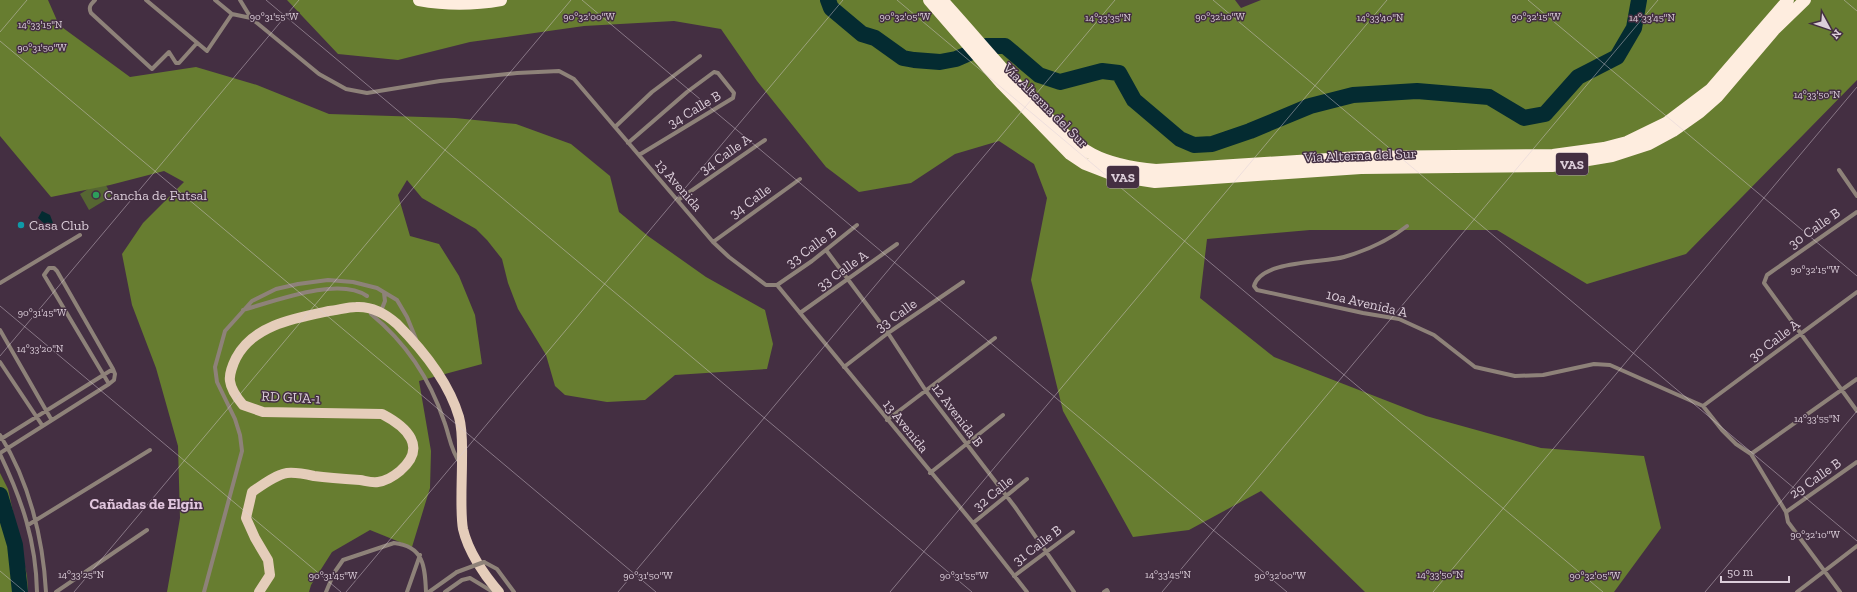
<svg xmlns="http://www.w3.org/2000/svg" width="1857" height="592" font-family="'Zilla Slab',serif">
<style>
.green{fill:#566632}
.forest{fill:#677d30}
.water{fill:#042b31}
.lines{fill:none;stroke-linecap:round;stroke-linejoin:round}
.river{stroke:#042b31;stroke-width:16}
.street{stroke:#8e8279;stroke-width:4}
.primary{stroke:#e5cdba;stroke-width:10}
.highway{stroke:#feeddf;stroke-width:12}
.street-bridge{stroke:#8e8279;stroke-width:4}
.ticks{fill:none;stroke:#dcceda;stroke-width:1;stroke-opacity:0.45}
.leisure-dot{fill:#2e9e5b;stroke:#442f42;stroke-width:1.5}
.culture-dot{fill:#0f9aa8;stroke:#442f42;stroke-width:1.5}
.labels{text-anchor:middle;stroke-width:3;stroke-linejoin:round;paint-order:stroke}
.shield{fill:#442f42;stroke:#ae9eac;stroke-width:1}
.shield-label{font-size:13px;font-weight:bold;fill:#dcceda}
.street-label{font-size:14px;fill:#dcceda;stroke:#442f42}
.poi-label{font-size:14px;fill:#dcceda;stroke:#442f42;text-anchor:start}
.neighbourhood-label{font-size:15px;font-weight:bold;fill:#e0c5dd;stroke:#442f42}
.ticks-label{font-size:10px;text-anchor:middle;fill:#dcceda;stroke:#442f42;stroke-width:3;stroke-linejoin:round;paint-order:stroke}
</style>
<rect width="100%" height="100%" fill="#442f42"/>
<path class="green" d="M103,180L112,196L89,210L80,194Z"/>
<path class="forest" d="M0,0H48L59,25L130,77L196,67L257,85L329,114L455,118L516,124L571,144L610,176L619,212L648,236L706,277L765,310L773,344L767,369L675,375L645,400L607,402L565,395L555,386L546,355L518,309L508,283L502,259L487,240L476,229L422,198L407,180L398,195L410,236L439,244L459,276L475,315L482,364L419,381L431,451L430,488L412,547L370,530L332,552L311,585L309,592H167L180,518L178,446L156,368L132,305L122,254L143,223L184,182L164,171L110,185L51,197L0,136Z
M287,0H1235L1241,8L1261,0H1857V80L1686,254L1587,284L1497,230H1310L1207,239L1200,298L1274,357L1426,416L1541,448L1644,456L1661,528L1614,592H1365L1261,491L1189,530L1133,537L1063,411L1031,280L1047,198L1034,164L999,141L955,154L911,183L859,192L826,167L757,81L721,29L674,21L584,26L470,42L398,60L338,54Z
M0,473L8,489L27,576L28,592H0Z"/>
<path class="water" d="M42,211L50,215L53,223L48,227L38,218Z"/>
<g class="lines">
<path class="river" d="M828,0L831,8L862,34L875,38L903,58L914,60L940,62L956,59L986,46H1005L1039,75L1060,82L1102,71L1119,73L1134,100L1180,139L1194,145L1212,144L1250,131L1310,106L1353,95L1417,91L1489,97L1524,118L1545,114L1578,77L1617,57L1634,28L1639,0
M0,495L15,545L20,592"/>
<path class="street" d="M95,0C91,4 88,7 91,13L152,69L169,52L176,63H179L197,43
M146,0L207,51L232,14
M215,0L232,14L251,18L319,74L346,89L367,93L440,81L517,73L559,71L574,79L713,242L729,257L766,285H777L973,523L1027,592
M240,0L251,18
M615,127L652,92L700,56
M628,143L687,92L714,72L718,73L734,93L733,98L639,155
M1839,170L1857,196
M678,200L765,140
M1857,212L1767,275L1764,283L1857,411
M1407,226C1388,241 1368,250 1344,257C1323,263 1261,260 1254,286L1257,290L1363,313L1399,319L1434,335L1475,367L1515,376L1543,375L1594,364L1610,365L1703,406L1722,430L1736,444L1751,454L1786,512L1788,522L1840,592
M713,242L800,179
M826,250L888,333L926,391L1015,507L1074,592
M0,283L80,235
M777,285L812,261L857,225
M243,310C275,301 339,276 367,296
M381,311L385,301L384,293
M800,313L897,244
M371,314C405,342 430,379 444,421C450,437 450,449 460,463
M0,330L51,419
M0,362L42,425
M844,367L888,333L963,282
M1703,406L1857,292
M887,420L995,338
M0,435C29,481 43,538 46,592
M1,439L113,369
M0,453L109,384L114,380L115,374L113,369L57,271L54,268H49L44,275L109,384
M0,454C22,500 36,541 37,592
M1751,454L1857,379
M930,473L1003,415
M1786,512L1857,462
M973,523L1027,479
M28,525L150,450
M484,562L497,569L514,592
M1014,576L1073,532
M56,592L147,530
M204,592L242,451L240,435L235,419L217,382L215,367L225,331L252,301L276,289L298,284L328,280L353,282L377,288L397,300L407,317L416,339
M326,592L334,573L343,560L394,543C424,546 425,567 426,592
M407,592L420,555
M429,592L457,572
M445,592L462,580L470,578L493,592
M1104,592L1107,590L1108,592
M1797,592L1857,546"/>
<path class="primary" d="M259,592L270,575L268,560L255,538L246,518L252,492C262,485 275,475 287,473C296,472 305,474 314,476C329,478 344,479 360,480C366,481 372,483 378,482C386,481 394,476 400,471C428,447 407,427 382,414L263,412L243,405C238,399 231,390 230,381C229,375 233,364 236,358C253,325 295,318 329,311C338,310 348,307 356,307C372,306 386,314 397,324C422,349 449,383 459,417C463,431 462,448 462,462C462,480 460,513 463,529C468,551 484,575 499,592"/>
<path class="highway" d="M419,0C446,5 473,5 501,0
M929,0L1001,83L1070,154L1085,164L1116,176L1155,182L1361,168L1552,166L1612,156L1649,144L1673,131L1700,112L1717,97L1774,30L1805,0
M942,0C974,35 1004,72 1037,106C1054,124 1070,142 1092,154C1111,164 1134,168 1156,170L1359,157L1553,155L1604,148L1627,142L1666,123L1711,89L1788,0"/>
<path class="street-bridge" d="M457,572L484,562"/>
</g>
<path class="ticks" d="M266,0L972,592M582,0L1287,592M897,0L1603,592M1213,0L1857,541M1528,0L1857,276M1844,0L1857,11M0,32L27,0M0,41L656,592M0,306L341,592M0,356L299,0M0,571L25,592M74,592L571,0M346,592L843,0M618,592L1115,0M890,592L1387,0M1162,592L1658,0M1433,592L1857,87M1705,592L1857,411"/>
<circle class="leisure-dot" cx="96" cy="195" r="4"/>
<circle class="culture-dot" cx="21" cy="225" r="4"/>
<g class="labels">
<g class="shield">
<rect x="1556" y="153" width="32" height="22" rx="3"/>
<rect x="1107" y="166" width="32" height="22" rx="3"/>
</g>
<g class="shield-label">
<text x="1572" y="169">VAS</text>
<text x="1123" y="182">VAS</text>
</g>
<g class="street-label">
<text transform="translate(1046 105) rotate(45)" y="5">Vía Alterna del Sur</text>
<text transform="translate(694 109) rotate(-31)" y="5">34 Calle B</text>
<text transform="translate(725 154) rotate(-35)" y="5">34 Calle A</text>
<text transform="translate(1360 155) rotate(-2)" y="5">Vía Alterna del Sur</text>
<text transform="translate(679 185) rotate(49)" y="5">13 Avenida</text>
<text transform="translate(750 201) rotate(-36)" y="5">34 Calle</text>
<text transform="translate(1814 228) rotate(-35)" y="5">30 Calle B</text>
<text transform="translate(811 247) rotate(-36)" y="5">33 Calle B</text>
<text transform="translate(842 270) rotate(-35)" y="5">33 Calle A</text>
<text transform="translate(1367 303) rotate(13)" y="5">10a Avenida A</text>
<text transform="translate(896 315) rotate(-35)" y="5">33 Calle</text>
<text transform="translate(1774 340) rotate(-37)" y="5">30 Calle A</text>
<text transform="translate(291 397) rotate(3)" y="5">RD GUA-1</text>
<text transform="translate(958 415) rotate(53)" y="5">12 Avenida B</text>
<text transform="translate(906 426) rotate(51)" y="5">13 Avenida</text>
<text transform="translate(1815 478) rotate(-35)" y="5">29 Calle B</text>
<text transform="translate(993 493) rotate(-39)" y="5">32 Calle</text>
<text transform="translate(1037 545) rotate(-37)" y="5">31 Calle B</text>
</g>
<g class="poi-label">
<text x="104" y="200">Cancha de Futsal</text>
<text x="29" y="230">Casa Club</text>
</g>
<g class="neighbourhood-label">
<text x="146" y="509">Cañadas de Elgin</text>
</g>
</g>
<g class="ticks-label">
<text x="274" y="20">90°31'55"W</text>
<text x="589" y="20">90°32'00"W</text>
<text x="905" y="20">90°32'05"W</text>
<text x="1220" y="20">90°32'10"W</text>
<text x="1536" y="20">90°32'15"W</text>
<text x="1108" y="21">14°33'35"N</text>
<text x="1380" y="21">14°33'40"N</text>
<text x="1652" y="21">14°33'45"N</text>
<text x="40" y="28">14°33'15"N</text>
<text x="42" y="51">90°31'50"W</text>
<text x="1817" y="98">14°33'50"N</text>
<text x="1815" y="273">90°32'15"W</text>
<text x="42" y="316">90°31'45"W</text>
<text x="40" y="352">14°33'20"N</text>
<text x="1817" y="422">14°33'55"N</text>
<text x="1815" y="538">90°32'10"W</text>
<text x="81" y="578">14°33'25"N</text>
<text x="1168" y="578">14°33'45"N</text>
<text x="1440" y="578">14°33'50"N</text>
<text x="333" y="579">90°31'45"W</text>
<text x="648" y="579">90°31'50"W</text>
<text x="964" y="579">90°31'55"W</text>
<text x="1280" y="579">90°32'00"W</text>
<text x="1595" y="579">90°32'05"W</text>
</g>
<g transform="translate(1829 28) rotate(130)" stroke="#442f42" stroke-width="3" paint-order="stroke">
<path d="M0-3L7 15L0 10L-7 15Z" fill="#dcceda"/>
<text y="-6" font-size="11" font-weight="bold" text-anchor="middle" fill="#dcceda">N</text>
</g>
<path d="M1721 576v6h68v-6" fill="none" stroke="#dcceda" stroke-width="2"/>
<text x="1727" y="576" font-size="12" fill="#dcceda" stroke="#442f42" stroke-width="3" paint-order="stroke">50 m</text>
</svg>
